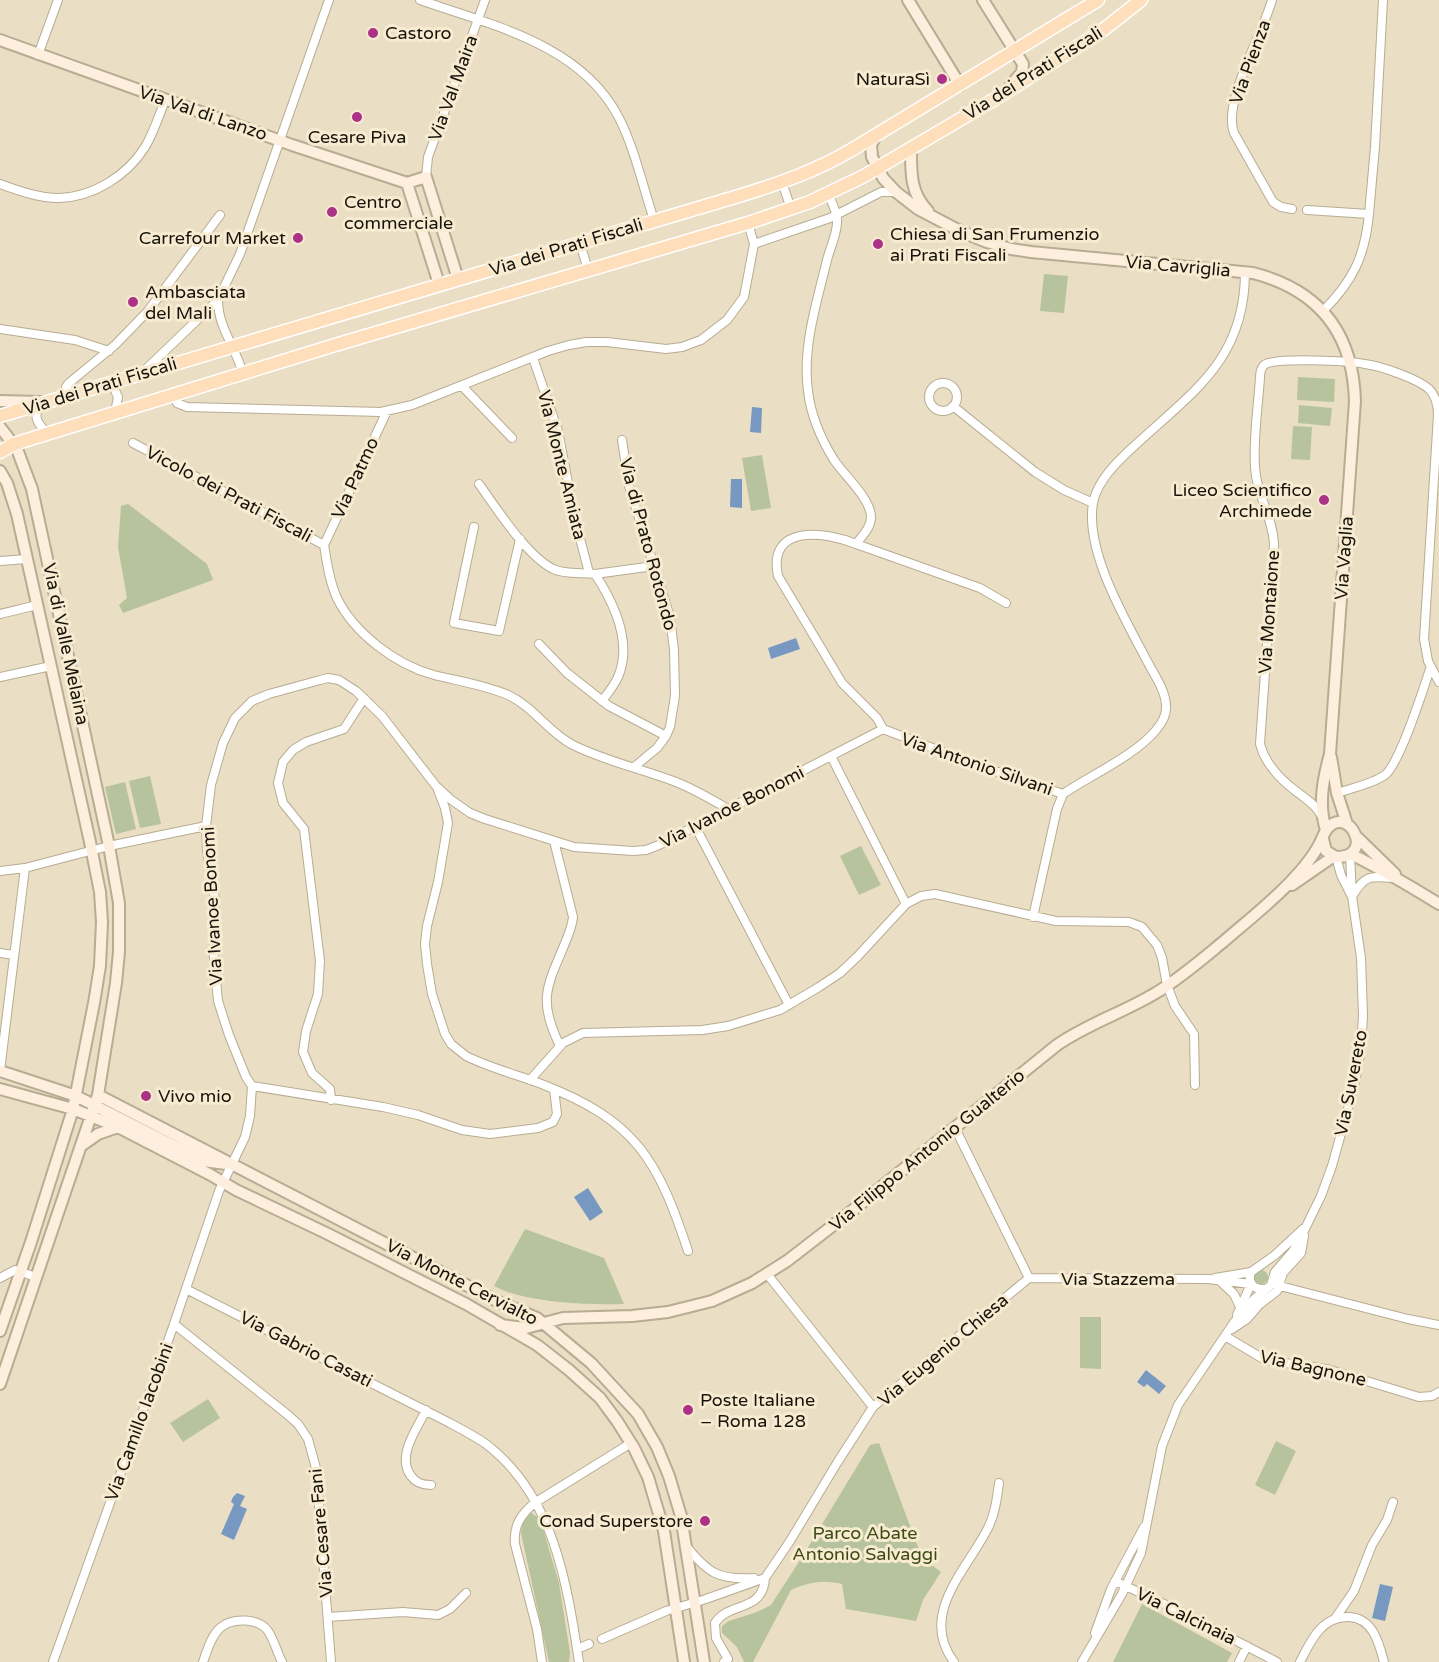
<svg xmlns="http://www.w3.org/2000/svg" width="1439" height="1662" font-family="'Varela Round',sans-serif">
<style>
.green{fill:#b7c39d}
.water{fill:#7798c0}
.lines{fill:none;stroke-linecap:round;stroke-linejoin:round}
.street-casing{stroke:#b8ac93;stroke-width:10}
.secondary-casing{stroke:#b8ac93;stroke-width:14}
.primary-casing{stroke:#fff;stroke-width:15}
.street{stroke:#fff;stroke-width:8}
.secondary{stroke:#feeedd;stroke-width:10}
.primary{stroke:#fedebb;stroke-width:12}
.poi-dot{fill:#ab3286;stroke:#f7ebd1;stroke-width:2}
.labels{text-anchor:middle;stroke-width:6;stroke-linejoin:round;paint-order:stroke}
.poi-label{font-size:18px;fill:#19140b;stroke:#f7ebd1;text-anchor:start}
.street-label{font-size:18px;fill:#19140b;stroke:#f7ebd1}
.park-label{font-size:18px;fill:#3d4b13;stroke:#f7ebd1}
</style>
<rect width="100%" height="100%" fill="#eadec4"/>
<path class="green" d="M1044,274L1068,276L1064,313L1040,311Z
M1298,377L1335,379L1334,402L1297,400Z
M1299,405L1332,408L1330,426L1298,423Z
M1293,426L1312,427L1310,460L1291,459Z
M762,455L771,508L751,511L742,458Z
M128,504L207,564L213,580L123,613L119,605L127,598L118,547L121,506Z
M150,776L161,824L140,828L129,781Z
M125,782L136,829L116,834L105,787Z
M861,846L881,885L859,895L840,856Z
M525,1229L604,1258L624,1304C588,1305 525,1303 494,1286Z
M1254 1277a7 7 0 1 1 14 0a7 7 0 1 1-14 0Z
M1080,1317H1101V1369L1080,1368Z
M208,1399L220,1418L183,1442L170,1423Z
M1276,1441L1296,1451L1275,1495L1255,1485Z
M879,1443L922,1558L941,1572L923,1600L916,1621L846,1609L842,1584C823,1580 809,1582 791,1590L753,1662H744L737,1647L722,1633V1626L729,1621L757,1612L771,1605L804,1554L870,1445Z
M530,1512L540,1519L559,1583L570,1653L569,1662H549L521,1533L523,1520Z
M1142,1604L1232,1653L1227,1662H1113Z"/>
<path class="water" d="M752,407L762,408L761,433L750,432Z
M731,479H742V508L730,507Z
M796,638L800,649L771,659L768,648Z
M588,1188L603,1212L590,1221L574,1197Z
M1146,1370L1166,1386L1159,1394L1147,1384L1144,1387L1137,1382Z
M237,1493L245,1496L240,1506L247,1509L234,1540L221,1534L234,1504L231,1502L233,1497Z
M1380,1584L1393,1587L1385,1621L1372,1618Z"/>
<g class="lines">
<defs>
<path id="street" d="M420,0C491,25 580,44 618,116C634,146 643,187 654,220
M1272,0C1263,33 1222,103 1234,133L1273,202L1281,207L1292,209
M38,55L58,0
M426,177L428,157L485,0
M782,182L791,209
M0,184C19,191 39,198 59,198C93,197 127,176 145,147C154,132 159,116 165,100
M828,194C831,201 837,211 837,220C838,232 830,248 827,260C817,302 802,347 808,391C811,416 821,439 834,460C844,475 871,499 871,517C871,528 862,536 856,544C825,531 767,524 778,576L842,683L877,718L883,729L974,764L1063,794
M1307,210L1369,214L1375,147L1383,0
M580,243L588,270
M754,244L830,218L881,192H896
M218,300C218,328 236,347 243,374
M1323,311C1353,281 1365,256 1369,214
M0,329L75,340L109,351
M533,358L558,431L575,519L589,573
M145,370L218,300L240,254L329,0
M111,382L118,397L115,412
M929 397a14 14 0 1 1 28 0a14 14 0 1 1-28 0Z
M462,386L512,438
M173,394L177,403L187,407L381,412L412,405L548,351L569,345L586,342H607L666,349L682,347L701,340L727,320L744,297L754,244L748,223
M66,395V387L69,383L115,345L148,311L220,215
M41,405C31,416 39,426 49,434
M953,406L1035,472L1064,490L1093,503
M622,440L629,486L670,617L674,650L675,696L670,727L666,736L657,748L634,767
M133,443L324,545
M479,484C497,509 526,555 553,569C566,575 582,572 595,574C614,603 633,642 618,677C614,686 608,693 602,701
M474,527L454,623L499,631L520,539
M856,544L980,588L1006,603
M324,545C327,562 329,581 337,598C354,633 396,665 434,675C458,681 485,685 508,695C534,707 548,732 573,745C605,761 642,769 676,782C694,789 711,799 728,809
M324,545L387,411
M0,561L27,559
M595,574L654,566
M0,614L37,605
M539,644L567,673L609,706L666,736
M0,677L51,666
M831,756L906,904
M438,790L445,808L448,823L438,882L427,926L425,944L427,964L432,994L445,1034L451,1044L466,1056C490,1068 518,1075 544,1085C636,1121 658,1160 688,1251
M1337,793C1352,788 1372,784 1385,775C1400,763 1423,690 1430,669
M1063,794C1091,775 1136,755 1156,730C1162,723 1167,714 1166,705C1165,689 1153,673 1146,659C1124,617 1085,551 1093,503C1097,481 1117,462 1132,448C1191,393 1245,361 1245,272
M1321,815C1316,805 1306,799 1297,792C1281,780 1265,764 1260,744L1274,544C1273,520 1260,500 1256,476C1252,450 1258,406 1260,378C1260,373 1261,368 1264,365C1274,357 1350,361 1365,364C1381,366 1418,379 1429,389C1436,396 1438,406 1438,415L1424,639L1428,661L1439,682
M695,826L789,1005
M554,841L573,917C572,928 567,938 563,948C545,990 539,1003 560,1046
M1336,857L1341,875L1351,895
M0,871L25,868L109,846L206,826
M1353,895C1365,875 1370,876 1392,878
M1033,917L1057,809L1063,794
M0,953L14,955
M0,1071L25,868
M530,1080L563,1043L583,1033L702,1030L728,1026L780,1010L819,987L840,973L858,956L906,904L921,896L935,894L1056,921L1129,922L1142,927L1157,945L1162,958L1167,985L1175,1006L1194,1034L1195,1085
M252,1086L246,1077L229,1035L218,1001L214,960L215,899L207,851L206,826L211,785L223,743L235,718L252,701L269,694L320,680L328,678L339,680L356,691L382,716L436,786L450,799L470,813L485,819L574,847L633,851L646,850L659,845L883,729
M252,1086L383,1107L418,1115L462,1130L490,1134L538,1128L553,1122L557,1114L554,1089
M331,1100L330,1089L312,1073L303,1052L306,1031L318,994L320,961L304,829L283,803L278,783L283,762L293,750L306,742L344,729L364,698
M955,1128L1029,1278
M767,1274L873,1407
M0,1278L15,1270L36,1277
M1029,1278L1208,1279L1251,1284
M1215,1278L1251,1272
M1221,1282L1234,1294L1240,1307
M1280,1286L1408,1319L1439,1325
M186,1289L446,1421C459,1428 473,1435 486,1444C554,1496 567,1583 579,1662
M1265,1289C1254,1290 1247,1283 1251,1272L1275,1255L1303,1229
M1237,1315L1251,1284
M174,1324L288,1415L298,1424L308,1439L316,1468L331,1662
M1232,1329L1247,1319L1260,1304L1277,1291L1283,1273L1301,1253L1304,1236
M1225,1336L1265,1360L1327,1369L1419,1397L1432,1396L1439,1392
M426,1410C417,1429 396,1456 411,1476C416,1483 422,1485 431,1485
M686,1546C708,1573 718,1580 754,1578
M765,1578L790,1541L837,1463L873,1407L1029,1278
M1115,1581L1177,1610L1277,1662
M328,1617L403,1612L438,1615L450,1609L466,1593
M1336,1617L1354,1591L1372,1545L1387,1520L1393,1502
M1095,1633L1111,1589L1144,1527
M602,1639L666,1611L703,1600L765,1578
M577,1649L589,1644
M53,1662L174,1324L219,1191L245,1137L250,1116L252,1086
M203,1662C207,1651 211,1636 220,1628C232,1617 259,1618 268,1631C274,1640 277,1652 282,1662
M542,1662L537,1629L515,1544C513,1525 522,1513 536,1502L631,1443
M724,1662L728,1659L716,1638L715,1623C729,1601 763,1613 765,1578
M954,1662C918,1614 967,1570 988,1528C995,1514 997,1498 999,1483
M1082,1662L1122,1594L1141,1553L1162,1446L1178,1405L1235,1321L1254,1299L1271,1285L1275,1272L1293,1251L1301,1237L1321,1196L1332,1166L1354,1087L1361,1049L1363,1016L1361,958L1352,896L1350,854
M1239,1662L1247,1646
M1300,1662C1311,1640 1322,1616 1349,1617C1373,1618 1379,1643 1384,1662"/>
<path id="secondary" d="M908,0L960,85
M983,0L1023,64L1022,72L1009,88
M0,40L292,145L407,183
M876,135L871,145L872,157L883,178L896,192L918,209L960,231L987,242L1011,249L1031,252L1253,273C1319,290 1353,333 1355,401L1330,754C1323,779 1318,805 1326,830
M911,148C911,172 910,193 928,211
M407,183L426,177L458,279
M407,183L439,284
M0,401L41,402
M0,427L17,449L32,489L109,846L119,903V952L116,983L98,1095L0,1384
M0,471L7,483L17,514L90,842L100,892L102,922L100,966L94,1003L73,1109L31,1242L0,1331
M1331,757L1337,793L1347,824
M1357,837L1395,874
M1351,854C1381,869 1410,886 1439,904
M1292,885L1334,856
M0,1071L76,1096L204,1161L226,1164
M0,1089L73,1109L118,1127L211,1175L236,1190L326,1233L466,1304L537,1345L569,1370L600,1398L617,1421L634,1448L648,1477L664,1531L684,1662
M98,1095L435,1269L501,1303L537,1318L591,1363L638,1414L657,1447L669,1476L681,1516L704,1662
M81,1146L98,1134L118,1127
M500,1325L526,1328L563,1318L632,1316L668,1312L712,1301L752,1283L787,1261L853,1210L1057,1045C1087,1024 1122,1013 1154,994C1178,980 1201,960 1223,942C1253,916 1300,880 1319,845C1322,840 1323,834 1327,829C1348,803 1377,858 1336,857L1326,851L1323,839"/>
<path id="primary" d="M0,416L742,195C781,183 818,170 853,149L1098,0
M0,452L14,444L335,345L748,223L810,202L864,176L1005,93L1103,30L1141,0"/>
</defs>
<use href="#street" class="street-casing"/>
<use href="#secondary" class="secondary-casing"/>
<use href="#primary" class="primary-casing"/>
<use href="#street" class="street"/>
<use href="#secondary" class="secondary"/>
<use href="#primary" class="primary"/>
</g>
<g class="poi-dot">
<circle cx="373" cy="33" r="6"/>
<circle cx="942" cy="79" r="6"/>
<circle cx="357" cy="117" r="6"/>
<circle cx="332" cy="212" r="6"/>
<circle cx="298" cy="238" r="6"/>
<circle cx="878" cy="244" r="6"/>
<circle cx="133" cy="302" r="6"/>
<circle cx="1324" cy="500" r="6"/>
<circle cx="146" cy="1096" r="6"/>
<circle cx="688" cy="1410" r="6"/>
<circle cx="705" cy="1521" r="6"/>
</g>
<g class="labels">
<g class="poi-label">
<text x="385" y="39">Castoro</text>
<text x="930" y="85" text-anchor="end">NaturaSì</text>
<text x="357" y="143" text-anchor="middle">Cesare Piva</text>
<text x="344" y="208">Centro<tspan x="344" dy="21">commerciale</tspan></text>
<text x="890" y="240">Chiesa di San Frumenzio<tspan x="890" dy="21">ai Prati Fiscali</tspan></text>
<text x="286" y="244" text-anchor="end">Carrefour Market</text>
<text x="145" y="298">Ambasciata<tspan x="145" dy="21">del Mali</tspan></text>
<text x="1312" y="496" text-anchor="end">Liceo Scientifico<tspan x="1312" dy="21">Archimede</tspan></text>
<text x="158" y="1102">Vivo mio</text>
<text x="700" y="1406">Poste Italiane<tspan x="700" dy="21">– Roma 128</tspan></text>
<text x="693" y="1527" text-anchor="end">Conad Superstore</text>
</g>
<g class="street-label">
<text transform="translate(1250 62) rotate(-70)" y="6">Via Pienza</text>
<text transform="translate(1033 73) rotate(-32)" y="6">Via dei Prati Fiscali</text>
<text transform="translate(453 88) rotate(-70)" y="6">Via Val Maira</text>
<text transform="translate(203 113) rotate(19)" y="6">Via Val di Lanzo</text>
<text transform="translate(566 247) rotate(-17)" y="6">Via dei Prati Fiscali</text>
<text transform="translate(1178 266) rotate(5)" y="6">Via Cavriglia</text>
<text transform="translate(100 386) rotate(-17)" y="6">Via dei Prati Fiscali</text>
<text transform="translate(562 465) rotate(76)" y="6">Via Monte Amiata</text>
<text transform="translate(355 478) rotate(-65)" y="6">Via Patmo</text>
<text transform="translate(229 494) rotate(28)" y="6">Vicolo dei Prati Fiscali</text>
<text transform="translate(648 544) rotate(75)" y="6">Via di Prato Rotondo</text>
<text transform="translate(1344 558) rotate(-86)" y="6">Via Vaglia</text>
<text transform="translate(1269 612) rotate(-86)" y="6">Via Montaione</text>
<text transform="translate(66 644) rotate(78)" y="6">Via di Valle Melaina</text>
<text transform="translate(977 764) rotate(19)" y="6">Via Antonio Silvani</text>
<text transform="translate(732 807) rotate(-27)" y="6">Via Ivanoe Bonomi</text>
<text transform="translate(212 906) rotate(-93)" y="6">Via Ivanoe Bonomi</text>
<text transform="translate(1351 1083) rotate(-79)" y="6">Via Suvereto</text>
<text transform="translate(927 1150) rotate(-39)" y="6">Via Filippo Antonio Gualterio</text>
<text x="1118" y="1285">Via Stazzema</text>
<text transform="translate(462 1282) rotate(27)" y="6">Via Monte Cervialto</text>
<text transform="translate(306 1349) rotate(27)" y="6">Via Gabrio Casati</text>
<text transform="translate(943 1350) rotate(-40)" y="6">Via Eugenio Chiesa</text>
<text transform="translate(1313 1368) rotate(13)" y="6">Via Bagnone</text>
<text transform="translate(139 1422) rotate(-70)" y="6">Via Camillo Iacobini</text>
<text transform="translate(321 1533) rotate(-95)" y="6">Via Cesare Fani</text>
<text transform="translate(1186 1616) rotate(26)" y="6">Via Calcinaia</text>
</g>
<g class="park-label">
<text x="865" y="1539">Parco Abate<tspan x="865" dy="21">Antonio Salvaggi</tspan></text>
</g>
</g>
</svg>
